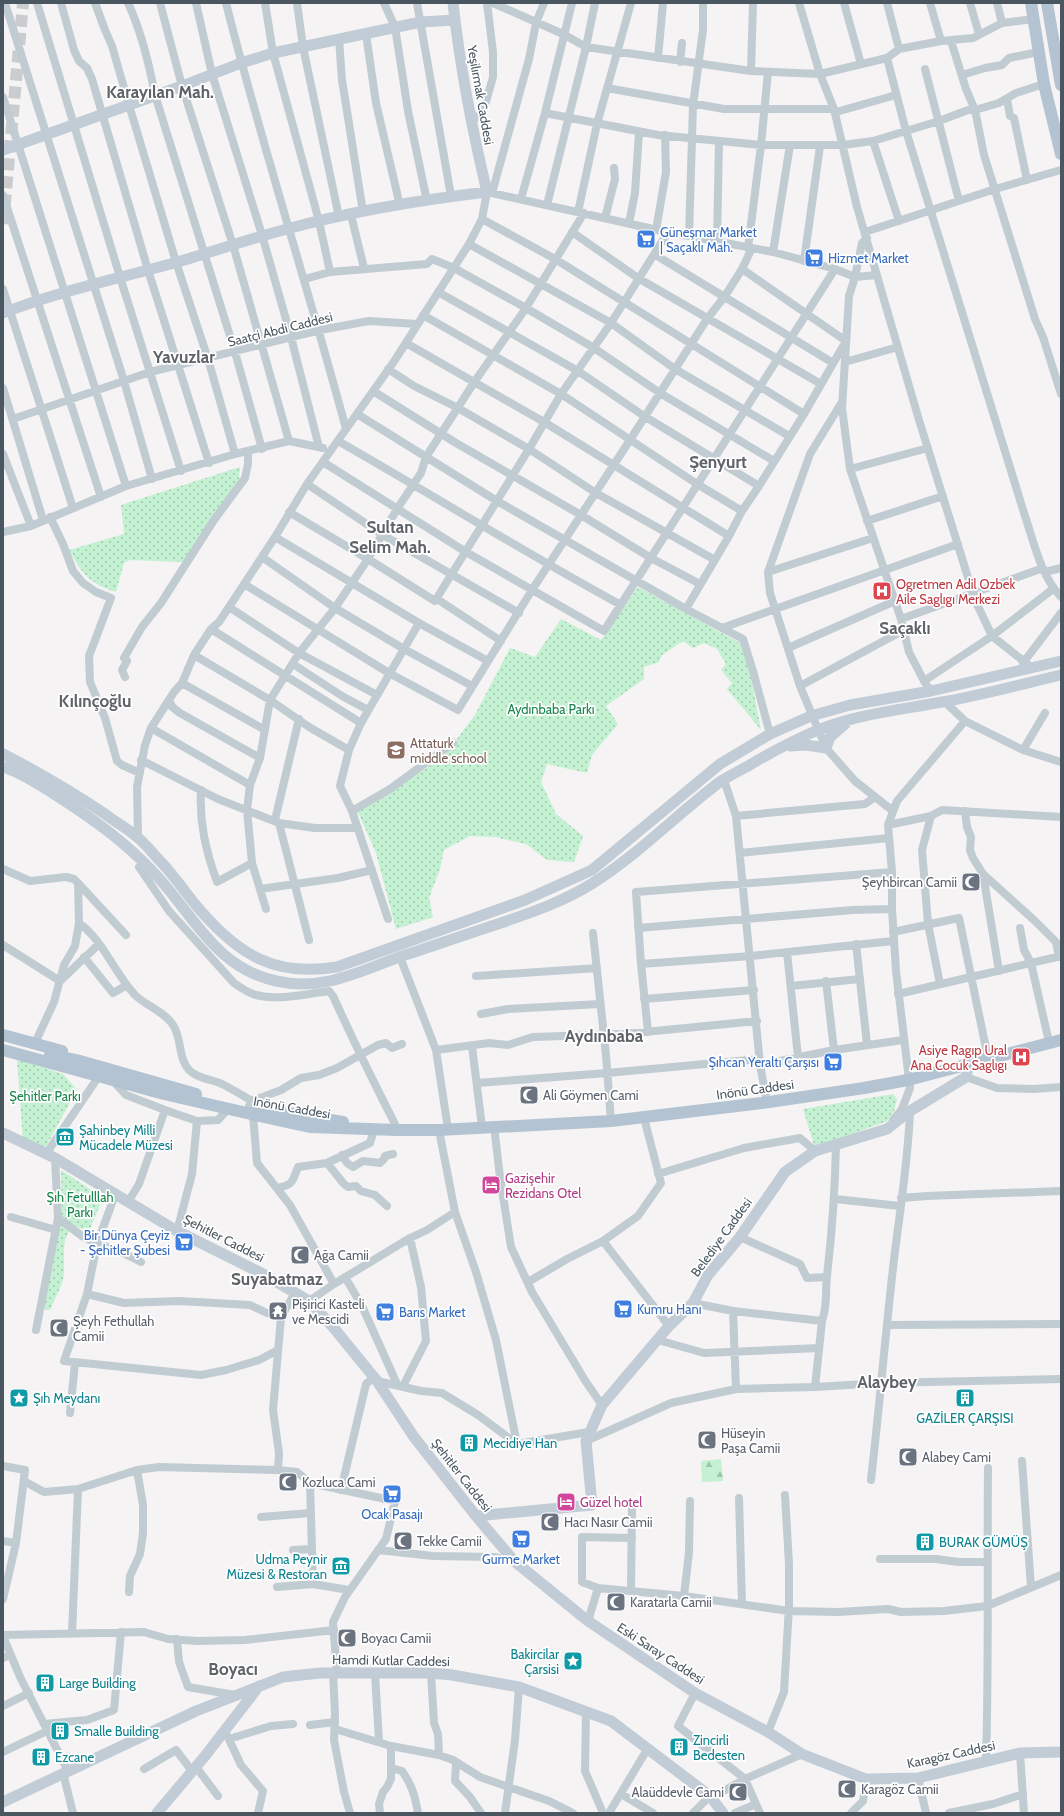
<svg xmlns="http://www.w3.org/2000/svg" width="1064" height="1816" font-family="Cabin,sans-serif">
<style>
.grass{fill:url(#grass-dots)}
.forest{fill:url(#forest-firs)}
.lines{fill:none;stroke-linecap:round;stroke-linejoin:round}
.primary-tunnel{stroke:#caccce;stroke-width:12;stroke-dasharray:12 6;stroke-linecap:butt}
.street{stroke:#c1cbd2;stroke-width:8}
.secondary{stroke:#c1ccd6;stroke-width:11}
.primary{stroke:#b3c3d1;stroke-width:12}
.labels{text-anchor:middle;stroke-width:3.5;stroke-linejoin:round;paint-order:stroke}
.street-label{font-size:13px;fill:#4a5761;stroke:#fff}
.shop-label{font-size:13px;fill:#366cbe;stroke:#fff;text-anchor:start}
.health-label{font-size:13px;fill:#be3a42;stroke:#fff;text-anchor:start}
.park-label{font-size:13px;fill:#178649;stroke:#fff}
.education-label{font-size:13px;fill:#785e54;stroke:#fff;text-anchor:start}
.worship-label{font-size:13px;fill:#5b616d;stroke:#fff;text-anchor:start}
.culture-label{font-size:13px;fill:#0d838f;stroke:#fff;text-anchor:start}
.hotel-label{font-size:13px;fill:#b23c85;stroke:#fff;text-anchor:start}
.district-label{font-size:17px;font-weight:bold;fill:#5f6368;stroke:#fff}
</style>
<defs>
<pattern id="grass-dots" width="8" height="8" patternUnits="userSpaceOnUse"><rect width="8" height="8" fill="#c3f1d2"/><path d="M2 2h.1M6 6h.1" fill="none" stroke="#a0c6ae" stroke-width="1.8" stroke-linecap="round"/></pattern>
<pattern id="forest-firs" width="22" height="20" patternUnits="userSpaceOnUse"><rect width="22" height="20" fill="#c3f1d2"/><path d="M5 1l3.5 6h-7zM16 11l3.5 6h-7z" fill="#a0c6ae"/></pattern>
</defs>
<rect width="100%" height="100%" fill="#f5f3f3"/>
<path class="grass" d="M240,467L239,479L183,562L130,560L124,563L116,592C89,583 83,575 69,550L124,534L121,505Z
M638,587L740,643L750,673L761,730L727,689L732,683L721,670L726,664L717,649L704,643L693,648L683,641L662,655L659,662L644,667V679L606,706L618,724L592,755L587,773L547,764L541,782L556,814L583,836L574,862L547,860L526,844L495,837L470,836L444,850L440,869L429,898L433,917L396,929L376,853L357,810L387,795L445,755L475,715L510,648L535,657L561,619L601,640Z
M17,1059L63,1074L77,1090L45,1148L23,1141Z
M893,1094L897,1099L894,1111L887,1121L815,1148L803,1109Z
M61,1170L103,1198L89,1231L74,1226C58,1240 67,1262 63,1280C60,1290 54,1300 50,1310L43,1309L62,1214Z"/>
<path class="forest" d="M721,1459L723,1481L702,1482L701,1461Z"/>
<g class="lines">
<path class="primary-tunnel" d="M3,224L23,3"/>
<path class="street" d="M5,3L124,381L152,479
M37,3L120,277L181,471
M61,3L74,50L79,61L87,68L92,79L148,270L209,463
M95,3L105,30L112,46L129,105L176,262L208,359L235,454
M128,3C142,33 149,63 155,95L235,352L262,449
M160,3L182,86L233,245L289,441
M196,3L212,74L262,235L291,337L319,447
M226,3C262,146 308,287 346,429
M265,3L273,53L319,221L330,272
M297,3L303,47L339,217
M384,3L395,27L408,111L427,201
M417,3L451,196
M493,3L563,34L586,47L751,71L820,74L887,58L899,49L941,41L973,38L1002,23L1034,19
M799,3L820,74L834,109L857,207L919,420L975,600L992,636L1031,667
M844,3L861,64
M887,3L899,49
M930,3L941,41
M970,3L979,34
M997,3L1002,23
M366,34L376,103L400,206
M339,39L342,80L363,212
M951,41L966,89L975,110L984,155L1035,319L1043,337L1061,394
M658,58L663,3
M887,58L906,131L1025,516C1034,543 1041,576 1061,597
M680,62L682,43
M925,69L959,201
M751,71L753,3
M962,75L985,68L1002,65L1009,58L1038,52
M607,88L724,109H834L836,112L896,95
M3,97L126,486
M1007,99L1010,116L1014,118L1027,180
M545,113L658,135L761,145H843L873,141L939,121L968,110H975L999,103L1016,93L1044,84
M471,122L483,112L493,77V52L487,3
M873,141L899,221
M492,193L529,59L536,23L544,3
M3,195L101,497
M521,199L545,113L572,3
M547,205L586,47L595,3
M578,212L597,124L631,3
M351,215L364,268
M605,218L615,179L614,168
M482,219L555,259L804,414
M629,223L635,193L639,132
M656,230L666,172L665,135
M572,232L638,278L821,384
M865,232L995,189L1061,170
M689,236L693,105L703,30V3
M867,238L862,243L855,277L849,296L842,408L850,469L901,619L909,652L924,681L931,691
M717,242L719,141
M469,244L611,323L675,369L789,436
M748,248L761,145L768,72
M773,252L790,145
M654,254L833,363
M804,261L820,146
M742,269L846,341L804,414L759,486L742,511L729,536L686,609L743,639L753,671L770,734
M305,279L330,272L427,264L432,259L454,268L526,308L594,348L660,393L774,461
M3,289L73,508
M438,292L578,371L644,416L759,486
M423,315L561,394L697,484L742,511
M406,343L544,422L729,536
M845,362L898,347
M388,369L414,386L458,408L529,449L596,493L715,560
M3,388L43,520
M373,391L456,443L581,515L651,558L700,584
M842,402L810,454L768,572L770,593L800,686L826,748L855,781L893,811
M357,414L497,501L686,609
M13,419L150,372L320,330L369,321L417,324
M338,441C433,495 525,553 621,605
M3,454L31,526
M323,462L466,552L604,631L835,269
M850,469L928,448
M307,484L383,535L519,613
M289,512L368,559L435,601L529,449L561,394L611,323L668,232
M50,517L63,544L73,571L83,583L96,592L111,598L89,656L90,682L105,718L117,761L122,765L140,773
M867,521L943,496
M3,532L31,526L126,486L235,454L289,441L323,448
M275,537L419,623L488,661
M262,557L335,608L404,649L472,686
M768,572L873,538
M1045,572L1061,568
M244,584L389,673L458,710L532,590L630,440L707,319L725,296L742,269L752,248
M437,599L501,641
M229,607L299,653L377,695
M901,619L1043,568
M722,628L958,544
M211,629L361,723
M788,648L895,601
M194,655L270,700L309,727L349,750
M1023,663L1061,613
M293,664L342,696L368,710
M125,677L122,670L127,661L124,658L142,627L161,603L214,520L245,478L248,464V452
M924,681L992,636L1053,589
M182,683L265,730
M800,686L904,630
M945,702L965,721L1023,750L1061,762
M167,704H171V706L180,713L260,758
M151,728L250,785
M1023,750L1045,713
M141,760L218,799L279,823L315,828H358
M724,780L736,816L760,1065L767,1102
M201,790C199,823 206,851 217,882L252,863
M352,811L390,789L453,743
M965,811L967,827L971,837L970,850L973,858L983,874L1034,920L1056,942L1059,957
M736,816L865,804L875,797
M931,816L922,850L928,924L940,984
M275,820L299,719
M279,823L309,940
M888,825L931,816L942,810L1061,817
M138,837L137,787L145,745L151,728L174,692L182,683L194,655L211,629L219,622L229,607L275,537L307,484L393,363L469,244L482,219L487,192L662,231L773,252L835,269L855,277L877,275
M740,853L889,838
M139,867L169,911L234,983C241,988 248,993 256,995C279,1001 306,994 329,991L333,996C353,1040 374,1083 396,1126
M3,869L30,881L66,877L74,879L78,883L79,923L75,946L64,965L54,1002L35,1043
M983,874L999,971
M78,883L126,935
M260,889L338,878L372,870
M266,909L252,863L247,810L250,785L260,758L270,700L299,653L335,608L368,559L397,509L421,473L426,457L475,381L526,308L584,213
M388,919L352,811L340,786L349,750L361,723L419,623
M79,923C104,941 114,973 135,995C146,1006 164,1011 173,1025C182,1038 178,1058 189,1070C198,1079 211,1079 222,1084C232,1089 242,1095 252,1101
M638,928L853,910L892,909
M1020,928L1024,950L1031,963L1049,1042
M893,932L959,918L988,1058
M593,933L606,1055L611,1121
M856,944L867,1044
M3,945L60,981L99,944
M787,952L798,1057
M84,957L113,993L127,985
M400,957L436,1050L448,1129
M641,964L751,956L893,941
M476,976L597,968
M826,981L834,1050
M791,986L860,979
M898,994L1061,956
M644,999L754,990
M481,1014L508,1009L600,1004
M648,1032L641,964L636,892L892,872
M472,1046L482,1127
M436,1050L489,1043L508,1045L533,1037L624,1034L757,1021
M760,1065L834,1050L903,1040
M966,1077L997,1088L1034,1089L1061,1087
M114,1082L126,1095L165,1110L197,1121L218,1120L227,1110
M477,1083L607,1073L760,1059
M249,1106L252,1101L281,1090L301,1078L319,1075L337,1068L378,1045L386,1043L392,1048L402,1044
M253,1115L257,1163L290,1205L334,1284
M893,1120L902,1109L910,1088L896,971L892,909V872L888,825L897,801L965,721
M494,1126L500,1177L511,1247L532,1292L586,1382L602,1405
M439,1130L455,1212L476,1272L496,1340L517,1444
M46,1154L99,1076
M342,1155L347,1163L353,1167L363,1161L380,1163L384,1159L385,1156L393,1154
M327,1163L344,1184L348,1187L356,1186L361,1191L375,1195L387,1206
M658,1174L744,1148L800,1138L815,1151
M278,1188C294,1184 292,1182 298,1167L327,1163L370,1143L374,1130
M115,1195L97,1244L87,1294L64,1361L201,1375L226,1370L259,1360L278,1350
M901,1198L927,1196L1061,1191
M835,1199L900,1206
M128,1202L139,1184L165,1110
M11,1217L56,1230
M58,1218L82,1236L97,1244L115,1249L141,1262
M177,1231L192,1174L197,1121
M740,1237L800,1264L807,1278L827,1277
M603,1241L669,1326
M345,1277L362,1306L397,1384
M528,1282L567,1259L603,1241L638,1216L661,1183L644,1118
M87,1294L124,1303L179,1301L250,1305L267,1313L281,1317L295,1293
M309,1301L334,1284L410,1238L427,1230L455,1212
M693,1303L733,1311L822,1321
M733,1311L736,1389
M887,1325L1061,1324
M36,1330L58,1218L55,1158
M658,1340L704,1353L819,1348
M377,1381L421,1391L442,1393L478,1415L517,1444L589,1432
M403,1386L426,1341L421,1287L410,1238
M815,1387L822,1321C828,1304 825,1293 827,1276C832,1232 835,1189 836,1145
M70,1413L75,1363
M586,1441L671,1403L736,1389L815,1387L882,1383L1061,1379
M1022,1461L1031,1587
M3,1466L25,1470L16,1543L3,1599
M278,1470L279,1453L273,1410L281,1317
M871,1480C879,1410 885,1339 893,1268C899,1216 908,1164 910,1111
M24,1481L44,1492L78,1489L137,1470L159,1467L278,1470L297,1472L310,1483L395,1501L386,1539L345,1597L333,1622L337,1673
M310,1483L313,1584L349,1590
M341,1490L366,1384L374,1377
M739,1498L742,1604
M261,1517L311,1513
M632,1538L582,1537V1582L598,1588L684,1596L789,1611L838,1612L888,1609L901,1612L944,1611L987,1606L1061,1575
M3,1541L16,1543
M293,1550L312,1549
M378,1550L433,1556L494,1557L514,1561
M880,1559H936L959,1562H987
M277,1587L313,1584
M631,1591L632,1504
M129,1592L130,1576L140,1554L143,1533V1505L137,1470
M684,1596L689,1552L690,1501
M588,1621L598,1588
M72,1634L78,1489
M3,1635L144,1632L168,1639L197,1641L245,1640L334,1630
M3,1636L20,1677L68,1771
M177,1639L179,1662L188,1687L235,1695
M3,1658L10,1655
M333,1673L335,1714L334,1740L344,1792L350,1813
M431,1673L434,1723L438,1734L439,1755
M375,1674L379,1741
M695,1693L678,1726L745,1779L760,1813
M3,1706L29,1693
M586,1711L585,1771L603,1813
M44,1724L87,1720L114,1710L121,1632
M310,1725L335,1722
M335,1729L391,1746L439,1755L453,1760L480,1777L549,1801L573,1813
M225,1731L241,1765L263,1791L258,1813
M768,1732L784,1692L789,1606V1564L785,1495
M229,1739L271,1726L293,1724
M3,1752L47,1731
M1020,1753L1024,1813
M986,1762C989,1664 987,1566 988,1468
M456,1764L455,1781L470,1797L481,1813
M196,1767L218,1796
M391,1768L402,1771C412,1785 415,1796 418,1813
M144,1769L176,1750L192,1771
M63,1773L73,1813
M918,1778L926,1813
M621,1794L653,1813
M711,1798L745,1779L802,1754
M380,1813L379,1804L383,1792L387,1787L391,1779V1746
M505,1813L515,1740L519,1687
M609,1813L648,1748
M693,1813L710,1796
M735,1813L756,1804
M851,1813L863,1801L866,1779
M949,1813L993,1804L1023,1794"/>
<path class="secondary" d="M3,150L182,86L241,63L273,53L421,22L455,20
M3,313C59,291 117,279 174,263C212,252 249,239 287,229C352,211 420,200 487,192C472,129 460,67 453,3
M790,746L806,745L826,748L830,737L846,723
M3,754C40,773 71,791 105,814C115,822 127,828 137,837C146,844 154,855 162,863C176,878 187,895 200,910C240,956 276,977 337,967L525,900L592,870L720,764L770,734L811,716L850,705L931,691L1061,661
M3,767C20,772 36,783 51,792C89,816 126,842 156,875C194,916 216,968 276,981C325,992 362,970 405,955C436,945 467,934 498,924C530,913 563,902 593,883C639,854 677,814 721,781C729,776 739,771 748,766C770,753 794,740 818,730C858,714 900,710 942,702C982,695 1022,684 1061,675
M3,1133L55,1158L177,1231L265,1275L309,1301L333,1327L377,1381L414,1437L476,1516L514,1561L588,1621L695,1693L768,1732L802,1754L866,1779L918,1778L1020,1753L1061,1752
M476,1516L592,1505L586,1441L602,1405L669,1326L693,1303L708,1275L740,1237L785,1172L815,1151L887,1129L910,1111L966,1077L969,1063
M3,1802L196,1711L283,1677L320,1673H431L452,1675L519,1687L611,1721L710,1796L723,1813
M157,1813L205,1756L259,1686"/>
<path class="primary" d="M1031,3L1044,84L1061,154
M1047,3L1061,85
M3,1035L62,1051
M3,1050L164,1094L282,1121L310,1127L397,1130H439L611,1121L762,1103L864,1088L908,1080L1061,1040
M50,1055L80,1061L196,1094
M257,1108L343,1122"/>
</g>
<defs>
<symbol id="supermarket-square" viewBox="-11 -11 22 22"><rect x="-9" y="-9" width="18" height="18" rx="4" fill="#3f7fe0" stroke="#fff"/><path d="M-6-5.5h2.5l.6 2H6L4.5 2H-2.5L-4.4-4H-6ZM-1.5 3.2a1.3 1.3 0 1 0 .1 0ZM3 3.2a1.3 1.3 0 1 0 .1 0Z" fill="#fff"/></symbol>
<symbol id="hospital-square" viewBox="-11 -11 22 22"><rect x="-9" y="-9" width="18" height="18" rx="4" fill="#e0444e" stroke="#fff"/><path d="M-5-5h3v3.5h4V-5h3V5h-3V1.5h-4V5h-3Z" fill="#fff"/></symbol>
<symbol id="school-square" viewBox="-11 -11 22 22"><rect x="-9" y="-9" width="18" height="18" rx="4" fill="#8d6e63" stroke="#fff"/><path d="M0-5L7-2L0 1L-7-2ZM-4 1L0 2.5L4 1V4Q0 6-4 4Z" fill="#fff"/></symbol>
<symbol id="mosque-square" viewBox="-11 -11 22 22"><rect x="-9" y="-9" width="18" height="18" rx="4" fill="#6b7280" stroke="#fff"/><path d="M3.5-4.9A6 6 0 1 0 3.5 4.9A5 5 0 1 1 3.5-4.9Z" fill="#fff"/></symbol>
<symbol id="museum-square" viewBox="-11 -11 22 22"><rect x="-9" y="-9" width="18" height="18" rx="4" fill="#0f9aa8" stroke="#fff"/><path d="M0-6L6-3V-2H-6V-3ZM-5-1h2V3h-2ZM-1-1h2V3h-2ZM3-1h2V3H3ZM-6 4H6V6H-6Z" fill="#fff"/></symbol>
<symbol id="hotel-square" viewBox="-11 -11 22 22"><rect x="-9" y="-9" width="18" height="18" rx="4" fill="#d1479c" stroke="#fff"/><path d="M-6-4.5h1.5V1H6V5H4.5V3h-9V5H-6ZM-4 0a1.8 1.8 0 1 1 3.6 0ZM.5 0V-2.5h3Q6-2.5 6 0Z" fill="#fff"/></symbol>
<symbol id="temple-square" viewBox="-11 -11 22 22"><rect x="-9" y="-9" width="18" height="18" rx="4" fill="#6b7280" stroke="#fff"/><path d="M0-6L5-2H3V0L6.5 2.5H4V6H1.5V3h-3V6H-4V2.5H-6.5L-3 0V-2H-5Z" fill="#fff"/></symbol>
<symbol id="sight-square" viewBox="-11 -11 22 22"><rect x="-9" y="-9" width="18" height="18" rx="4" fill="#0f9aa8" stroke="#fff"/><path d="M0-6L1.8-2.2L6-1.7L2.9 1.2L3.7 5.4L0 3.3L-3.7 5.4L-2.9 1.2L-6-1.7L-1.8-2.2Z" fill="#fff"/></symbol>
<symbol id="building-square" viewBox="-11 -11 22 22"><rect x="-9" y="-9" width="18" height="18" rx="4" fill="#0f9aa8" stroke="#fff"/><path d="M-4-6H4V6H1V3H-1V6H-4ZM-2.5-4.3h1.7v1.8h-1.7ZM.8-4.3h1.7v1.8H.8ZM-2.5-1h1.7V.8h-1.7ZM.8-1h1.7V.8H.8Z" fill="#fff"/></symbol>
</defs>
<g fill-rule="evenodd">
<use href="#supermarket-square" x="635" y="228" width="22" height="22"/>
<use href="#supermarket-square" x="803" y="247" width="22" height="22"/>
<use href="#hospital-square" x="871" y="580" width="22" height="22"/>
<use href="#school-square" x="385" y="739" width="22" height="22"/>
<use href="#mosque-square" x="960" y="871" width="22" height="22"/>
<use href="#hospital-square" x="1010" y="1046" width="22" height="22"/>
<use href="#supermarket-square" x="822" y="1051" width="22" height="22"/>
<use href="#mosque-square" x="518" y="1084" width="22" height="22"/>
<use href="#museum-square" x="54" y="1126" width="22" height="22"/>
<use href="#hotel-square" x="480" y="1174" width="22" height="22"/>
<use href="#supermarket-square" x="173" y="1231" width="22" height="22"/>
<use href="#mosque-square" x="289" y="1244" width="22" height="22"/>
<use href="#supermarket-square" x="612" y="1298" width="22" height="22"/>
<use href="#temple-square" x="267" y="1300" width="22" height="22"/>
<use href="#supermarket-square" x="374" y="1301" width="22" height="22"/>
<use href="#mosque-square" x="48" y="1317" width="22" height="22"/>
<use href="#sight-square" x="8" y="1387" width="22" height="22"/>
<use href="#building-square" x="954" y="1387" width="22" height="22"/>
<use href="#mosque-square" x="696" y="1429" width="22" height="22"/>
<use href="#building-square" x="458" y="1432" width="22" height="22"/>
<use href="#mosque-square" x="897" y="1446" width="22" height="22"/>
<use href="#mosque-square" x="277" y="1471" width="22" height="22"/>
<use href="#supermarket-square" x="381" y="1483" width="22" height="22"/>
<use href="#hotel-square" x="555" y="1491" width="22" height="22"/>
<use href="#mosque-square" x="539" y="1511" width="22" height="22"/>
<use href="#supermarket-square" x="510" y="1528" width="22" height="22"/>
<use href="#mosque-square" x="392" y="1530" width="22" height="22"/>
<use href="#building-square" x="914" y="1531" width="22" height="22"/>
<use href="#museum-square" x="330" y="1555" width="22" height="22"/>
<use href="#mosque-square" x="605" y="1591" width="22" height="22"/>
<use href="#mosque-square" x="336" y="1627" width="22" height="22"/>
<use href="#sight-square" x="562" y="1650" width="22" height="22"/>
<use href="#building-square" x="34" y="1672" width="22" height="22"/>
<use href="#building-square" x="49" y="1720" width="22" height="22"/>
<use href="#building-square" x="668" y="1736" width="22" height="22"/>
<use href="#building-square" x="30" y="1746" width="22" height="22"/>
<use href="#mosque-square" x="836" y="1778" width="22" height="22"/>
<use href="#mosque-square" x="727" y="1781" width="22" height="22"/>
</g>
<g class="labels">
<g class="street-label">
<text transform="translate(481 95) rotate(80)" y="5">Yeşilırmak Caddesi</text>
<text transform="translate(280 329) rotate(-14)" y="5">Saatçi Abdi Caddesi</text>
<text transform="translate(755 1089) rotate(-8)" y="5">Inönü Caddesi</text>
<text transform="translate(292 1107) rotate(10)" y="5">Inönü Caddesi</text>
<text transform="translate(721 1237) rotate(-54)" y="5">Belediye Caddesi</text>
<text transform="translate(224 1238) rotate(27)" y="5">Şehitler Caddesi</text>
<text transform="translate(462 1475) rotate(52)" y="5">Şehitler Caddesi</text>
<text transform="translate(661 1653) rotate(33)" y="5">Eski Saray Caddesi</text>
<text transform="translate(391 1660) rotate(1)" y="5">Hamdi Kutlar Caddesi</text>
<text transform="translate(951 1754) rotate(-12)" y="5">Karagöz Caddesi</text>
</g>
<g class="shop-label">
<text x="660" y="237">Güneşmar Market<tspan x="660" dy="15">| Saçaklı Mah.</tspan></text>
<text x="828" y="263">Hizmet Market</text>
<text x="819" y="1067" text-anchor="end">Şıhcan Yeraltı Çarşısı</text>
<text x="170" y="1240" text-anchor="end">Bir Dünya Çeyiz<tspan x="170" dy="15">- Şehitler Şubesi</tspan></text>
<text x="637" y="1314">Kumru Hanı</text>
<text x="399" y="1317">Barıs Market</text>
<text x="392" y="1519" text-anchor="middle">Ocak Pasajı</text>
<text x="521" y="1564" text-anchor="middle">Gurme Market</text>
</g>
<g class="health-label">
<text x="896" y="589">Ogretmen Adil Ozbek<tspan x="896" dy="15">Aile Saglıgı Merkezi</tspan></text>
<text x="1007" y="1055" text-anchor="end">Asiye Ragıp Ural<tspan x="1007" dy="15">Ana Cocuk Saglıgı</tspan></text>
</g>
<g class="park-label">
<text x="551" y="714">Aydınbaba Parkı</text>
<text x="45" y="1101">Şehitler Parkı</text>
<text x="80" y="1202">Şıh Fetulllah<tspan x="80" dy="15">Parkı</tspan></text>
</g>
<g class="education-label">
<text x="410" y="748">Attaturk<tspan x="410" dy="15">middle school</tspan></text>
</g>
<g class="worship-label">
<text x="957" y="887" text-anchor="end">Şeyhbircan Camii</text>
<text x="543" y="1100">Ali Göymen Cami</text>
<text x="314" y="1260">Ağa Camii</text>
<text x="292" y="1309">Pişirici Kasteli<tspan x="292" dy="15">ve Mescidi</tspan></text>
<text x="73" y="1326">Şeyh Fethullah<tspan x="73" dy="15">Camii</tspan></text>
<text x="721" y="1438">Hüseyin<tspan x="721" dy="15">Paşa Camii</tspan></text>
<text x="922" y="1462">Alabey Cami</text>
<text x="302" y="1487">Kozluca Cami</text>
<text x="564" y="1527">Hacı Nasır Camii</text>
<text x="417" y="1546">Tekke Camii</text>
<text x="630" y="1607">Karatarla Camii</text>
<text x="361" y="1643">Boyacı Camii</text>
<text x="861" y="1794">Karagöz Camii</text>
<text x="724" y="1797" text-anchor="end">Alaüddevle Cami</text>
</g>
<g class="culture-label">
<text x="79" y="1135">Şahinbey Milli<tspan x="79" dy="15">Mücadele Müzesi</tspan></text>
<text x="33" y="1403">Şıh Meydanı</text>
<text x="965" y="1423" text-anchor="middle">GAZİLER ÇARŞISI</text>
<text x="483" y="1448">Mecidiye Han</text>
<text x="939" y="1547">BURAK GÜMÜŞ</text>
<text x="327" y="1564" text-anchor="end">Udma Peynir<tspan x="327" dy="15">Müzesi &amp; Restoran</tspan></text>
<text x="559" y="1659" text-anchor="end">Bakircilar<tspan x="559" dy="15">Çarsisi</tspan></text>
<text x="59" y="1688">Large Building</text>
<text x="74" y="1736">Smalle Building</text>
<text x="693" y="1745">Zincirli<tspan x="693" dy="15">Bedesten</tspan></text>
<text x="55" y="1762">Ezcane</text>
</g>
<g class="hotel-label">
<text x="505" y="1183">Gazişehir<tspan x="505" dy="15">Rezidans Otel</tspan></text>
<text x="580" y="1507">Güzel hotel</text>
</g>
<g class="district-label">
<text x="160" y="98">Karayılan Mah.</text>
<text x="184" y="363">Yavuzlar</text>
<text x="718" y="468">Şenyurt</text>
<text x="390" y="533">Sultan<tspan x="390" dy="20">Selim Mah.</tspan></text>
<text x="905" y="634">Saçaklı</text>
<text x="95" y="707">Kılınçoğlu</text>
<text x="604" y="1042">Aydınbaba</text>
<text x="277" y="1285">Suyabatmaz</text>
<text x="887" y="1388">Alaybey</text>
<text x="233" y="1675">Boyacı</text>
</g>
</g>
<rect width="1064" height="1816" fill="none" stroke="#4a5761" stroke-width="8"/>
</svg>
